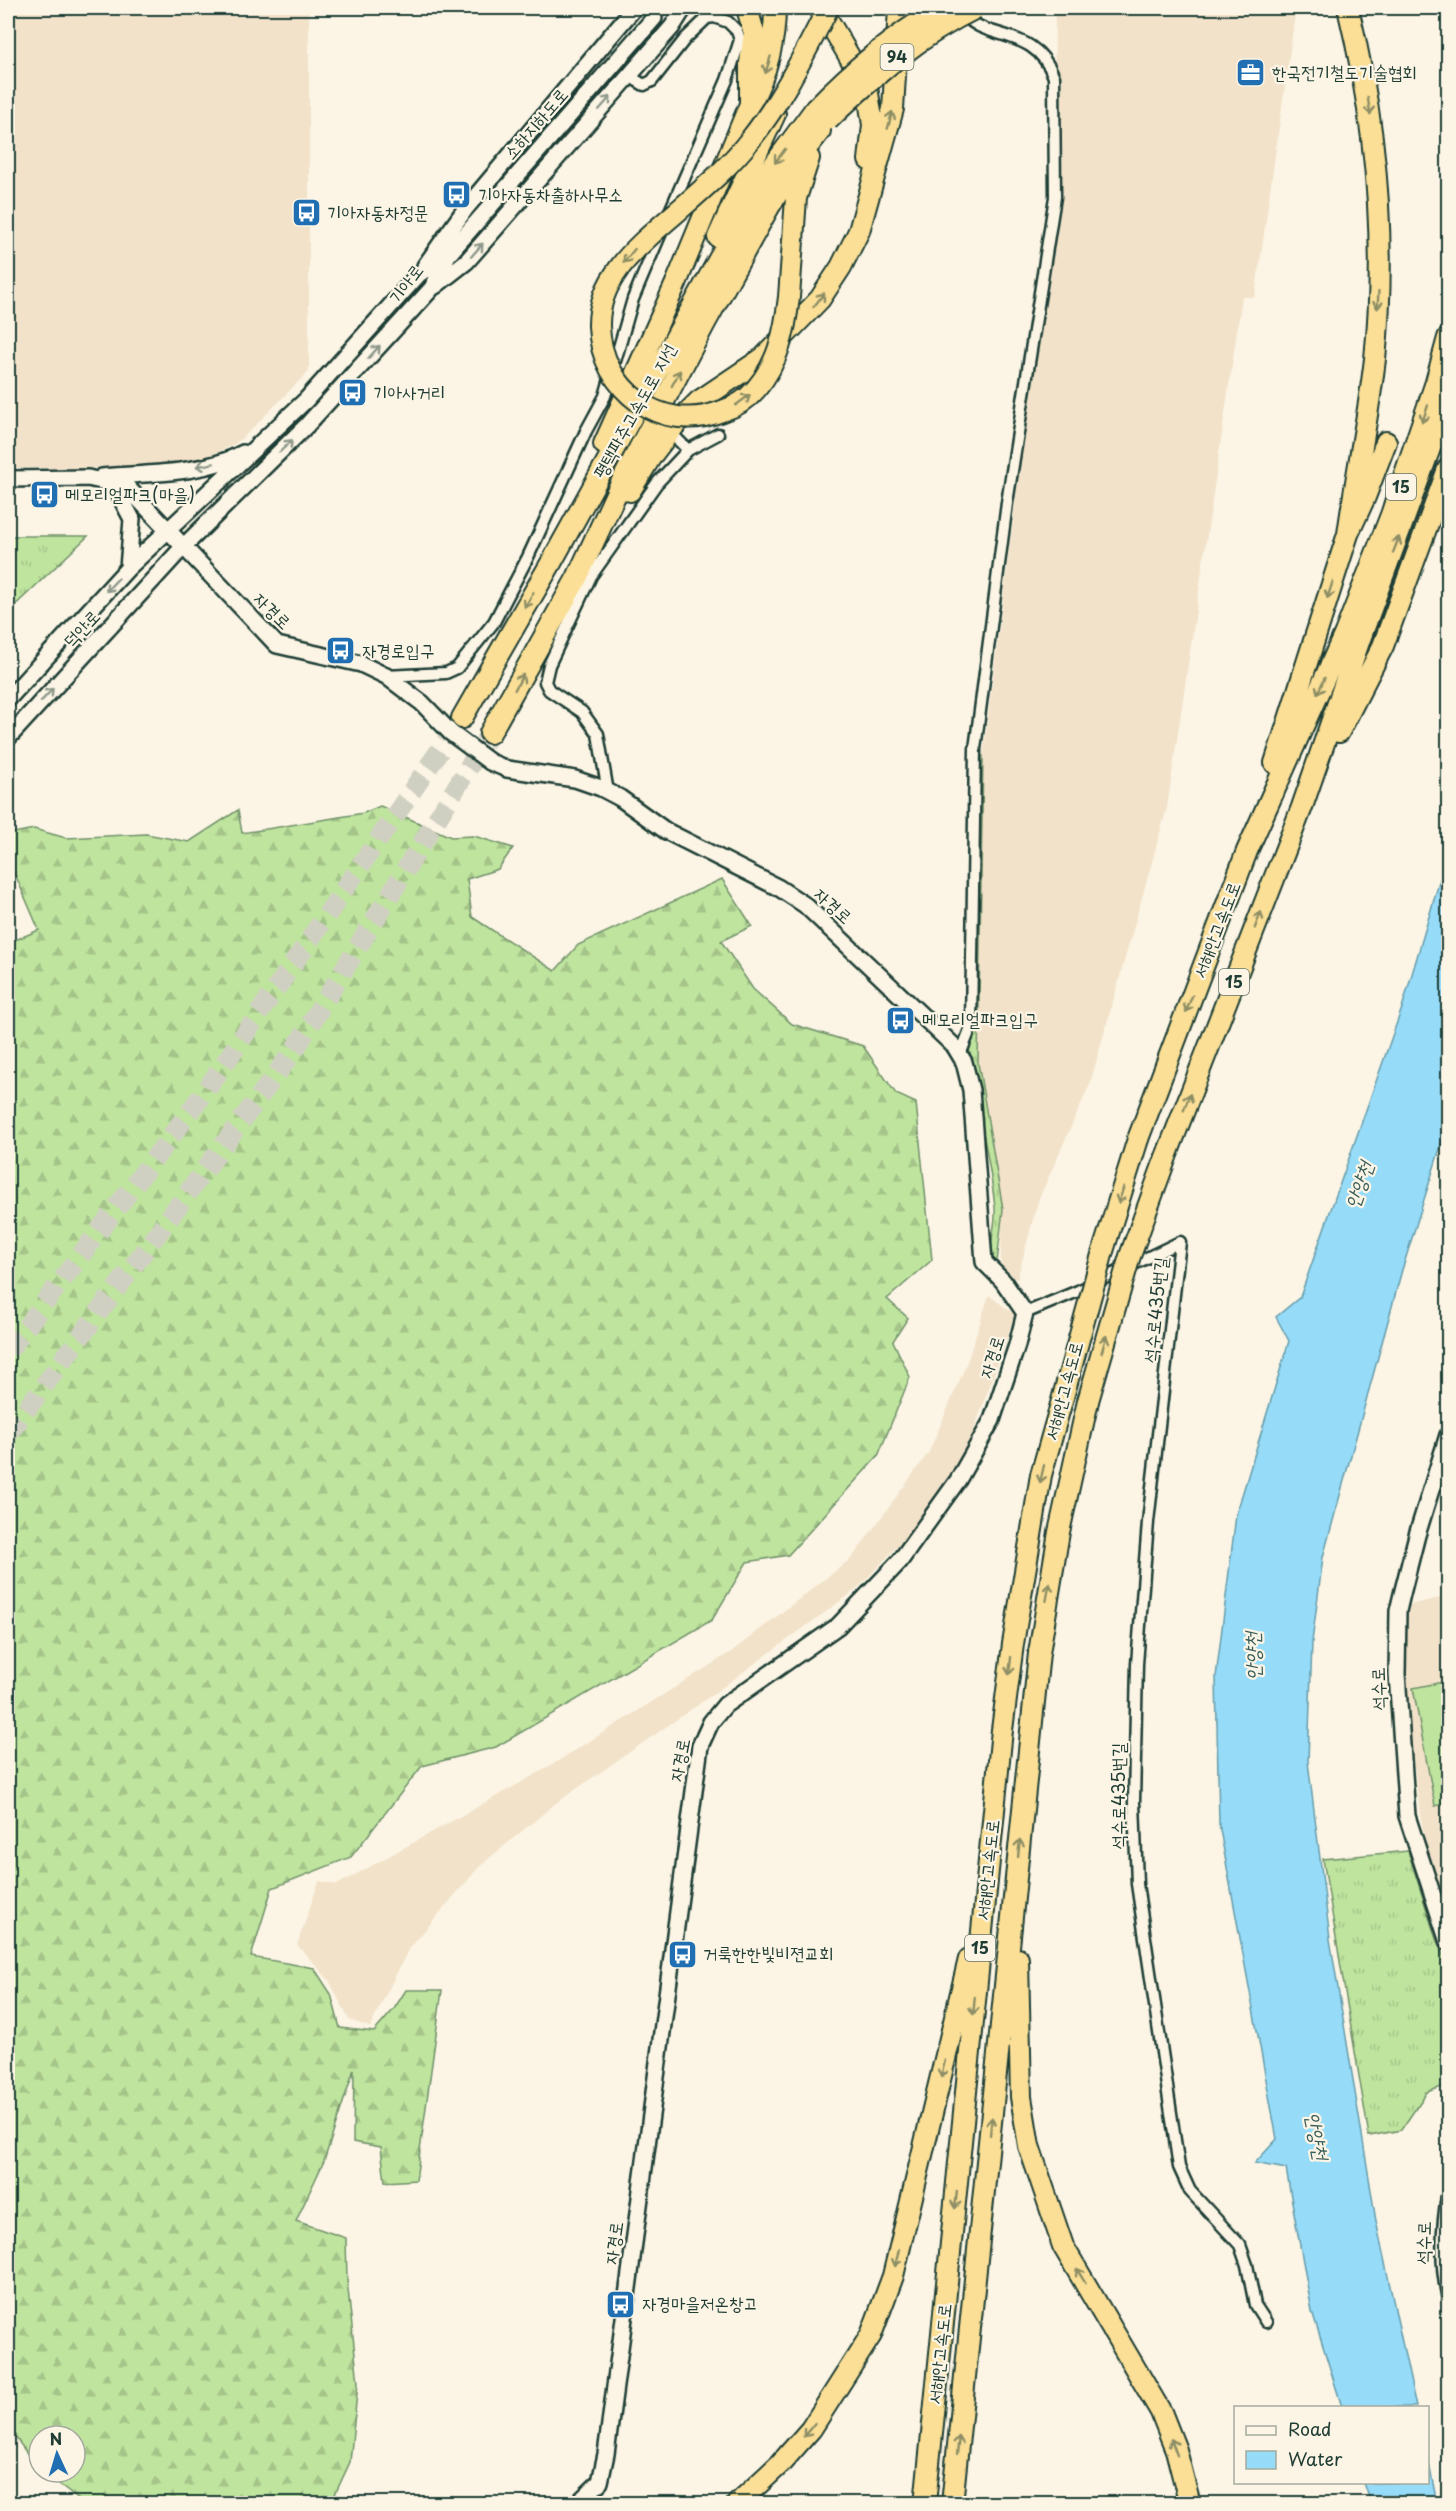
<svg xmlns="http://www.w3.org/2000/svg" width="1456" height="2511" font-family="'Playpen Sans','Poor Story',sans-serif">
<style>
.built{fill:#f2e2ca}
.grass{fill:url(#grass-tufts);stroke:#6f9069;stroke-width:1.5}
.forest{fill:url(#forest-firs);stroke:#6f9069;stroke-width:1.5}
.garden{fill:#bfe49e;stroke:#6f9069;stroke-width:1.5}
.water{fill:#96dbf8;stroke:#669caa;stroke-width:1.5}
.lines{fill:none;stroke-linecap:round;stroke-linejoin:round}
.secondary-tunnel{stroke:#d0d0c2;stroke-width:15;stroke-dasharray:15 8;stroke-linecap:butt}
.highway-tunnel{stroke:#d0d0c2;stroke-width:20;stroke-dasharray:20 10;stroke-linecap:butt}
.street-casing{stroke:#1f3d34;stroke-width:15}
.secondary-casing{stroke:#1f3d34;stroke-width:20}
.highway-casing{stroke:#1f3d34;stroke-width:24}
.street{stroke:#fcf5e5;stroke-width:10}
.secondary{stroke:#fcf5e5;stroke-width:15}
.highway{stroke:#fbdf96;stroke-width:20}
.highway-bridge-casing{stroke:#1f3d34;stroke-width:24;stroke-linecap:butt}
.highway-bridge{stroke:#fbdf96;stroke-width:20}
.oneway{stroke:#8d8e65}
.oneway2{stroke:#8e998c}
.labels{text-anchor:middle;stroke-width:4.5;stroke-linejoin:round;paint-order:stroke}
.shield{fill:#fcf5e5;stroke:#617469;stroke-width:1.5}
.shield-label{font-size:16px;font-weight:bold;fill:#1f3d34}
.poi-label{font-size:18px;fill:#1f3d34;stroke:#fcf5e5;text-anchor:start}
.street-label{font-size:18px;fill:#1f3d34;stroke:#fcf5e5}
.water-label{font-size:20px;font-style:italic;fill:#375d5b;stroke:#fcf5e5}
</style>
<defs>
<pattern id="grass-tufts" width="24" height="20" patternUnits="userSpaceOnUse" patternTransform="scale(1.5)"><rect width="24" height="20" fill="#bfe49e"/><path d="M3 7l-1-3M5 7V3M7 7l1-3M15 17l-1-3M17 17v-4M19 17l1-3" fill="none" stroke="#a4c489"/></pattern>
<pattern id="forest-firs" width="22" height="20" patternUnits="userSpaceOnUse" patternTransform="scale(1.5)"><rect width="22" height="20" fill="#bfe49e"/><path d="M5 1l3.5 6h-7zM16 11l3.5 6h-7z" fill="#a4c489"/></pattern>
</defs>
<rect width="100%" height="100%" fill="#fcf5e5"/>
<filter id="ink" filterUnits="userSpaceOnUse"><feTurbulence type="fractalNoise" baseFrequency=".0167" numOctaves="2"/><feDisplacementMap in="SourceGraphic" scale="12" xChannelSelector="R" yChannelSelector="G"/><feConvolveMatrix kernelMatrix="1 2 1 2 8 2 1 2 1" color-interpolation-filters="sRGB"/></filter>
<g filter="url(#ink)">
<path class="built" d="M8,8H309V371L250,431L236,443L219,452L199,460L149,468H8Z
M1055,8H1296L1255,297H1242L1167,808L1090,1084L1038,1201L1017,1280L1000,1269L1003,1209L978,1063L983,756L1053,208Z
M989,1295L1015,1315L967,1450L912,1531L857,1589L705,1700L556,1803L480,1866L408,1950L370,2027L349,2020L329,1980L297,1945L319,1881L337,1885L547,1768L731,1652L852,1558L929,1452L966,1365Z
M1448,1596V1903L1439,1904L1420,1815L1403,1671L1405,1606Z
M1448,2207V2346L1435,2270Z"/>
<path class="grass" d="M8,536H88L8,612Z
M983,756L978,1063L1003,1209L996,1271C984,1251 997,1230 995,1208C990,1154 974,1101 969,1047L974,757Z
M1408,1851L1436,1939L1448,1966V2085L1427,2092L1401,2130L1369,2136L1323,1859Z"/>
<path class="forest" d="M380,806L451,837L474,836L513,848L498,869L467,879L472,917L555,971L578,945L722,879L752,926L721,941L753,989L792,1024L863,1046L896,1094L916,1103L932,1260L887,1299L908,1318L893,1341L910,1377L878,1456L788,1555L747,1562L712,1620L496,1747L422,1766L351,1857L272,1888L251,1957L314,1968L331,1994L340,2028L374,2032L394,2009L406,1990H442L416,2180L385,2182L381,2147L353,2142L354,2069L324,2161L296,2221L346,2238L347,2280L358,2383L350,2462L331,2503H83L42,2472H75V2436H39V2470L8,2427V943L39,930L14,872L8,874V834L34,829L66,838L146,834L189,842L238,810L242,833L364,813Z"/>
<path class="garden" d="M1448,1681V1803L1435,1806L1413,1688Z"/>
<path class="water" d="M1448,852V1123L1402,1270L1323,1557L1312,1642L1308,1762L1330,1939L1376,2221L1416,2407H1342L1312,2311L1286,2169L1255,2163L1277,2139L1219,1824L1216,1677L1236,1515L1289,1341L1276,1317L1300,1297L1402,1008Z
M1428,2459L1437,2503H1371L1364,2483L1428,2482Z"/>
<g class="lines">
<path class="secondary-tunnel" d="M654,18L662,8"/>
<path class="highway-tunnel" d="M8,1351L207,1089L462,718
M8,1434L295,1049L490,733"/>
<defs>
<path id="street" d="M629,76L644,85L652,81L685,39L707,18L714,17L728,22L737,31L740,40L727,80L670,211
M676,438L688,450
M386,676L446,673L457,668L494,622L528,557L586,431L605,396L633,299L663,228
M608,792L598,734L582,712L549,690L545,682L549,665L591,576L657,483L688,450L718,434
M960,1055L971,1027L975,749L1007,503L1055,197L1054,77C1034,24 982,43 963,12
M1180,1242L1148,1522L1137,1664L1134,1802L1137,1884L1179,2167L1190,2191L1240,2245L1247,2265L1255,2305L1266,2322
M1025,1313L1078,1291L1180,1242
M1448,2189C1442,2226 1439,2262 1448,2299"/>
<path id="secondary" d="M425,266L466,208L634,8
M435,286L467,261L672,27L684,8
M102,477C147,473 202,475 243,453
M8,479L88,478L127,487L277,645L361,664L386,676L422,703L451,733L490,762L507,769L575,779L601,788L620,798L666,831L779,888L805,905L955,1047L964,1062L971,1090L984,1262L1003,1281L1025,1313L1017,1345L992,1420L958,1480L900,1561L838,1626L725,1705L711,1722L700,1746L606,2454L600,2482L577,2504
M113,483L132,519L128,568
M8,699L128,568L306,400L419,274L448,255L654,18
M8,738L184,546L306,426L432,288L448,255
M1448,1435L1417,1535L1402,1594L1398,1611L1397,1674L1407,1816L1448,1942"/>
<path id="highway" d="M747,8L754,33L750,63V102
M821,8L867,87L873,125L869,160
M718,237L775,114
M789,297L796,198L809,158
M604,444L677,281L750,104C767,73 775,43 775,8
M630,491L652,455L675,425L699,401L763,358L820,299L841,267L859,231L893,109L899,8
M1348,534C1356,476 1368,418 1375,359C1387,240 1376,123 1348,8
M462,718L551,563L736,228L773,166L815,109
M1339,732L1383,646L1448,469
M490,733L577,578L620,485L704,325L769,207L803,153L820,131
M1275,763L1348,534L1365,497L1386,442
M1138,1139L1247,851L1345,633L1391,515L1436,382L1448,338
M1166,1157L1302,807L1360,639L1448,399
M1018,1959L1021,2097L1029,2146L1063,2246L1161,2412L1176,2450L1190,2504
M737,2504L781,2463L811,2429L871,2335L893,2276L969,1959
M925,2504L1002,1730L1013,1644L1041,1475L1063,1397
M952,2504L1039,1653L1059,1532L1088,1401"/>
</defs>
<use href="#street" class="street-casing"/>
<use href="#secondary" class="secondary-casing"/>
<use href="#highway" class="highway-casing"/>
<use href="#street" class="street"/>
<use href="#secondary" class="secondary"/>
<use href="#highway" class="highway"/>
<defs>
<path id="highway-bridge" d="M815,109C853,69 894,36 941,8
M828,120C875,75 917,37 976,8
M789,297C785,331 779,362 756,389C747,400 735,407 722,411C661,435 601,390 599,326C598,274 644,241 679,210C704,188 729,167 750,140C782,100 805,53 828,8
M1063,1397L1103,1251L1138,1139
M1088,1401L1130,1256L1166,1157"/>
</defs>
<use href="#highway-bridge" class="highway-bridge-casing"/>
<use href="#highway-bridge" class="highway-bridge"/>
</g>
<defs><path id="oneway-shaft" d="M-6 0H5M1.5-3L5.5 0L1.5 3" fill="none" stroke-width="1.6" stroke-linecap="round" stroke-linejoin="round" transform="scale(1.5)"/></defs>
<g class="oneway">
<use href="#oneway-shaft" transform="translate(768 65) rotate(107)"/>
<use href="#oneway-shaft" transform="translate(1369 106) rotate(81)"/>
<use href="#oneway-shaft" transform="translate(890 120) rotate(-75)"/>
<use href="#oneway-shaft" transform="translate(780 156) rotate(126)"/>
<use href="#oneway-shaft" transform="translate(629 256) rotate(129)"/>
<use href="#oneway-shaft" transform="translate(819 300) rotate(-52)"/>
<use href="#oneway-shaft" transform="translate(1378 300) rotate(93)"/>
<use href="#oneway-shaft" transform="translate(676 378) rotate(-62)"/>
<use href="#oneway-shaft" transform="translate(743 400) rotate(-36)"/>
<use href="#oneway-shaft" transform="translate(1425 414) rotate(109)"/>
<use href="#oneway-shaft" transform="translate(1396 545) rotate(-69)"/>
<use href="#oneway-shaft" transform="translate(1330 590) rotate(108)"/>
<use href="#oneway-shaft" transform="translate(529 600) rotate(120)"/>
<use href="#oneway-shaft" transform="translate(519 682) rotate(-61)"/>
<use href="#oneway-shaft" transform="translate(1321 686) rotate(114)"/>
<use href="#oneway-shaft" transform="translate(1258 920) rotate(-69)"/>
<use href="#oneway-shaft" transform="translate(1189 1004) rotate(111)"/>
<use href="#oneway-shaft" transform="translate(1187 1102) rotate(-69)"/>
<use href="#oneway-shaft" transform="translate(1121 1195) rotate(108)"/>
<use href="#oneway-shaft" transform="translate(1104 1344) rotate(-74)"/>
<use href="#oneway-shaft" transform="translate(1042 1474) rotate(103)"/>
<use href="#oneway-shaft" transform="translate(1048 1592) rotate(-80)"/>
<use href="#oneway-shaft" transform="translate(1010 1666) rotate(97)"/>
<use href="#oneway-shaft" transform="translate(1019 1848) rotate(-84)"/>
<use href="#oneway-shaft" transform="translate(974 2006) rotate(95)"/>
<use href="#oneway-shaft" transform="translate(943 2069) rotate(103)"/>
<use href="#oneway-shaft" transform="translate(991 2126) rotate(-84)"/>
<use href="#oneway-shaft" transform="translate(956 2200) rotate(96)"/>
<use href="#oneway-shaft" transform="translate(897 2258) rotate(103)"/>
<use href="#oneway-shaft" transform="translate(1081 2276) rotate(-121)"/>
<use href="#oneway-shaft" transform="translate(809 2430) rotate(129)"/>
<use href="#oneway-shaft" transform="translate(958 2445) rotate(-84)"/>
<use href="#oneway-shaft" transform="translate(1174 2447) rotate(-110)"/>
</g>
<g class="oneway2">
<use href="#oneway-shaft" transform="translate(605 103) rotate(-49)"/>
<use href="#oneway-shaft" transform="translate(477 250) rotate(-49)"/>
<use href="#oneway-shaft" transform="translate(374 352) rotate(-48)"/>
<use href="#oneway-shaft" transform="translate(286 446) rotate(-44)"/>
<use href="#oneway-shaft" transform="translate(205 465) rotate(170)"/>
<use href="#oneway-shaft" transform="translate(112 585) rotate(133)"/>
<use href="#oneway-shaft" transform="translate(47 695) rotate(-47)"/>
</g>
</g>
<defs>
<symbol id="office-square" viewBox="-11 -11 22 22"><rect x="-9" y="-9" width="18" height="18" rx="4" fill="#1f6fb2" stroke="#fcf5e5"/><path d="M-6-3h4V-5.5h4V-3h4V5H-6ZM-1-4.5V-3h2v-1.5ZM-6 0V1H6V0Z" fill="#fff"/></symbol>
<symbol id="bus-square" viewBox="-11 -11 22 22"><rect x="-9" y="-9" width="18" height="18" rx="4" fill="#1f6fb2" stroke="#fcf5e5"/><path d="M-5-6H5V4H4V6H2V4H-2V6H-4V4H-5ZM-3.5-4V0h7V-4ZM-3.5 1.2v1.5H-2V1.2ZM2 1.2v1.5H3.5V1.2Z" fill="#fff"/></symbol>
</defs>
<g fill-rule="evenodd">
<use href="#office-square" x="1234" y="56" width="33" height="33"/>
<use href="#bus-square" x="440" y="178" width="33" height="33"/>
<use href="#bus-square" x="290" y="196" width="33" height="33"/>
<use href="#bus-square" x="336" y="376" width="33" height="33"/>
<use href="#bus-square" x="28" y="478" width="33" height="33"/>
<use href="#bus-square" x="324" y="634" width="33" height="33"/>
<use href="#bus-square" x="884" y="1004" width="33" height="33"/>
<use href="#bus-square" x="666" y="1938" width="33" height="33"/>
<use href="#bus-square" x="604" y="2288" width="33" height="33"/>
</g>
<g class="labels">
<g class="shield">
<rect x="880.5" y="44" width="33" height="26" rx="4.5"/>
<rect x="1386" y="474" width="30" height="26" rx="4.5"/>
<rect x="1219" y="969" width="30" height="26" rx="4.5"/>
<rect x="965" y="1935" width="30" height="26" rx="4.5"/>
</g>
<g class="shield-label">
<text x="897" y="63">94</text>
<text x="1401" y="493">15</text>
<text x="1234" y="988">15</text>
<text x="980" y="1954">15</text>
</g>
<g class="poi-label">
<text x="1272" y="79">한국전기철도기술협회</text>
<text x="478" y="201">기아자동차출하사무소</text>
<text x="327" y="219">기아자동차정문</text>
<text x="373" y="399">기아사거리</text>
<text x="65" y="501">메모리얼파크(마을)</text>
<text x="362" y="657">자경로입구</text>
<text x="922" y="1026">메모리얼파크입구</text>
<text x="703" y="1960">거룩한한빛비젼교회</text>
<text x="642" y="2310">자경마을저온창고</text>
</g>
<g class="street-label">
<text transform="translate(536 124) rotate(-49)" y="6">소하지하도로</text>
<text transform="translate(406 284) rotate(-53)" y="6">기아로</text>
<text transform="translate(635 411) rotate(-61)" y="6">평택파주고속도로 지선</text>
<text transform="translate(272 611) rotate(44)" y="6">자경로</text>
<text transform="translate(82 629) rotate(-47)" y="6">덕안로</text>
<text transform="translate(833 906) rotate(42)" y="6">자경로</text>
<text transform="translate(1217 930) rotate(-69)" y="6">서해안고속도로</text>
<text transform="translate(1156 1310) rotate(-84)" y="6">석수로435번길</text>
<text transform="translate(992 1357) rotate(-72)" y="6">자경로</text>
<text transform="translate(1064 1391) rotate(-75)" y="6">서해안고속도로</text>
<text transform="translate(1379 1689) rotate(-92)" y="6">석수로</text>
<text transform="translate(680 1760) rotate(-79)" y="6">자경로</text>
<text transform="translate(1119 1796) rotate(-90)" y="6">석수로435번길</text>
<text transform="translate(988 1870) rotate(-84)" y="6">서해안고속도로</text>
<text transform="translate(614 2243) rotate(-82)" y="6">자경로</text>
<text transform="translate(1424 2243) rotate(-89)" y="6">석수로</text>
<text transform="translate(940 2354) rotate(-84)" y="6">서해안고속도로</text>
</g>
<g class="water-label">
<text transform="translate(1359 1185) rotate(-71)" y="7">안양천</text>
<text transform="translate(1253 1656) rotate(-92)" y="7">안양천</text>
<text transform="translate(1317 2136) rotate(79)" y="7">안양천</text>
</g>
</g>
<rect width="1456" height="2511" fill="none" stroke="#fcf5e5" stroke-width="30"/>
<rect x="15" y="15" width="1426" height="2481" fill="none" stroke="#1f3d34" stroke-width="2" filter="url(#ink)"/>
<rect x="1234" y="2406" width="195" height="78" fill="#fcf5e5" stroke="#a4ab9e" stroke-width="1.5"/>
<rect x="1246" y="2426" width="30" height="9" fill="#fcf5e5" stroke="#a4ab9e" stroke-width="1.5"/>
<text x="1288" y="2436" font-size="18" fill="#1f3d34">Road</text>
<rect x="1246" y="2451" width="30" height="18" fill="#96dbf8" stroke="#a4ab9e" stroke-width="1.5"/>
<text x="1288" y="2466" font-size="18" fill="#1f3d34">Water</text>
<g transform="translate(57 2454) rotate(356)"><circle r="28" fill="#fcf5e5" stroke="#a4ab9e" stroke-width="1.5"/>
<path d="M0-4.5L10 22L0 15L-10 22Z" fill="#1f6fb2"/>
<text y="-9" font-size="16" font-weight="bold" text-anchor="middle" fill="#1f3d34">N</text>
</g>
</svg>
